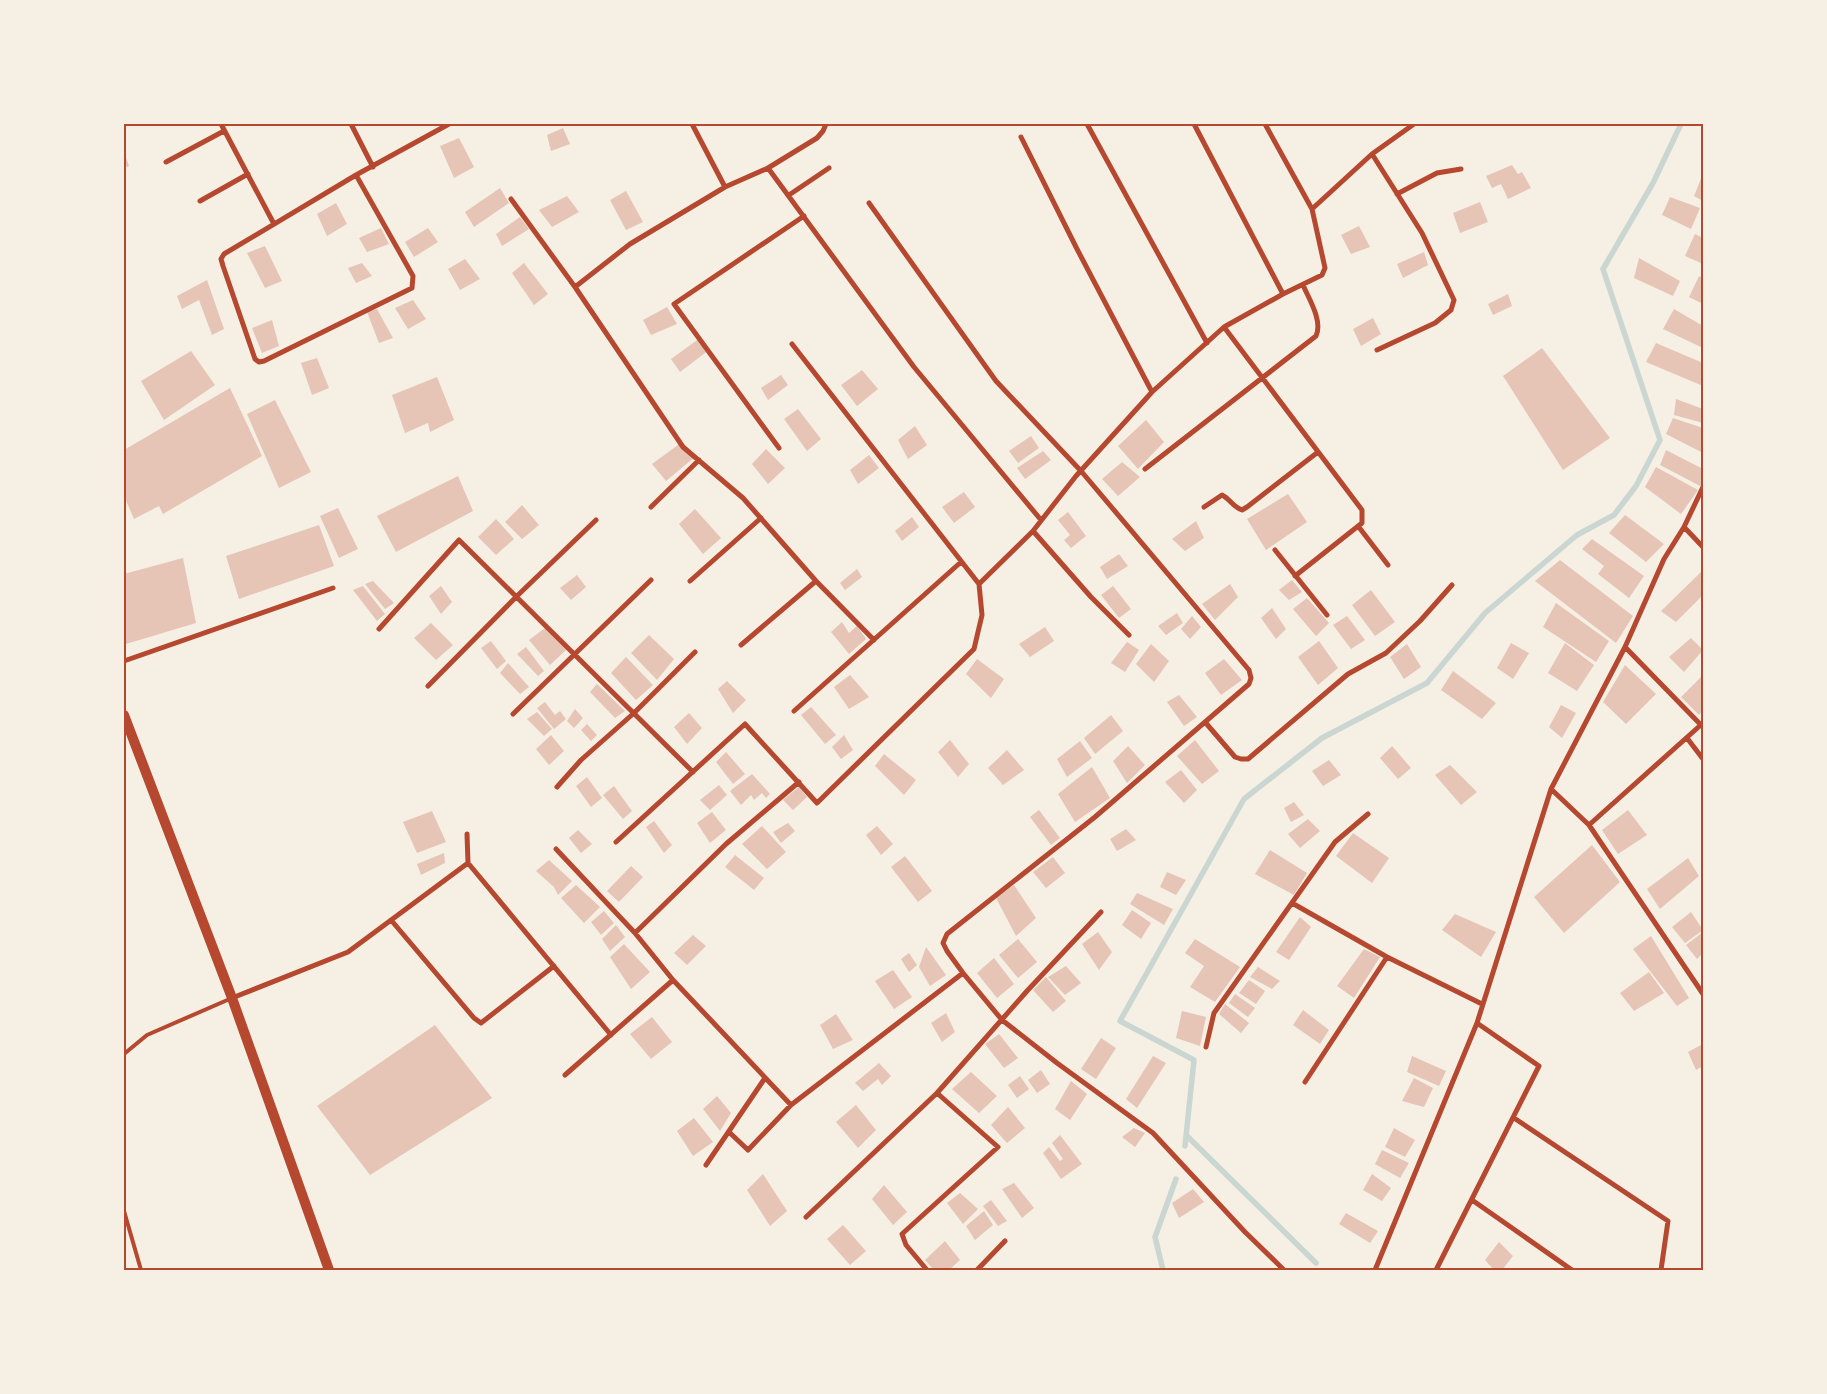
<svg xmlns="http://www.w3.org/2000/svg" width="1827" height="1394" font-family="Manrope,sans-serif">
<style>
.lines{fill:none;stroke-linecap:round;stroke-linejoin:round}
.stream{stroke:#c9d6d2;stroke-width:5.5}
.building{fill:#e6c5b7}
.service{stroke:#b5482f;stroke-width:4}
.minor{stroke:#b5482f;stroke-width:5}
.secondary{stroke:#b5482f;stroke-width:10}
.neatline{fill:none;stroke:#b5482f;stroke-width:2}
</style>
<rect width="100%" height="100%" fill="#f6efe4"/>
<g class="lines">
<path class="stream" d="M1187,1136L1316,1263
M1185,1146L1194,1060L1120,1021L1244,799L1322,738L1427,683L1485,613L1577,535L1614,515L1636,486L1660,440L1603,269L1653,183L1681,124
M1163,1270L1155,1237L1176,1179"/>
</g>
<path class="building" d="M563,128L570,144L551,151L547,135Z
M459,138L474,167L454,178L440,146Z
M124,152L129,166L124,168Z
M1512,165L1518,174L1522,172L1531,188L1508,199L1501,184L1492,188L1486,176Z
M1702,176L1703,177V201L1694,196Z
M500,188L509,203L474,227L465,212Z
M626,191L643,222L626,230L610,200Z
M567,196L579,212L552,227L539,210Z
M1670,197L1700,208L1691,229L1662,215Z
M1480,202L1488,222L1460,233L1453,213Z
M336,203L347,224L327,236L317,214Z
M520,217L529,229L502,246L496,234Z
M1359,226L1370,247L1351,254L1341,235Z
M381,228L389,244L367,252L359,238Z
M428,228L438,242L414,257L405,242Z
M1695,234L1703,238V264L1685,256Z
M265,246L282,281L265,288L247,253Z
M1424,252L1428,265L1403,278L1397,264Z
M1639,258L1680,281L1673,296L1634,278Z
M465,259L480,279L460,290L448,269Z
M362,263L372,276L356,283L348,268Z
M524,263L548,294L534,305L512,273Z
M1699,276L1703,278V304L1689,297Z
M207,280L224,329L212,335L199,300L182,309L177,296Z
M1508,294L1512,306L1493,315L1488,304Z
M413,300L426,319L408,329L395,308Z
M667,307L677,324L651,335L643,320Z
M377,309L393,338L379,343L367,312Z
M1674,309L1703,326V348L1663,329Z
M1373,318L1381,334L1361,346L1353,329Z
M272,320L279,346L262,353L252,328Z
M700,338L709,350L680,372L671,359Z
M1656,343L1703,363V386L1646,362Z
M1542,348L1610,438L1563,470L1503,376Z
M191,351L215,385L164,420L141,381Z
M317,358L329,388L312,395L301,363Z
M862,370L878,389L857,406L841,385Z
M781,375L788,385L768,400L761,388Z
M437,377L454,420L430,432L428,423L405,433L392,395Z
M230,388L262,456L163,514L159,506L134,519L124,496V450Z
M1676,399L1703,409V423L1674,415Z
M275,400L311,472L279,488L247,414Z
M798,409L821,439L807,451L784,419Z
M1673,418L1703,428V453L1666,434Z
M1146,420L1164,442L1138,469L1118,446Z
M915,426L927,445L908,459L898,440Z
M1031,436L1039,448L1018,463L1009,451Z
M682,442L696,456L666,481L652,464Z
M766,449L785,468L768,484L752,464Z
M1666,450L1703,469L1702,487L1660,465Z
M1043,451L1051,460L1025,479L1017,468Z
M869,455L879,468L858,484L850,470Z
M1122,462L1140,477L1118,496L1102,479Z
M1656,467L1698,490L1681,514L1645,487Z
M458,476L473,511L396,552L377,516Z
M964,492L975,507L954,523L942,507Z
M1288,494L1307,522L1266,550L1247,519Z
M522,505L539,525L522,539L505,522Z
M338,508L358,549L339,558L320,516Z
M695,509L721,538L703,554L679,524Z
M1068,512L1086,536L1071,548L1064,540L1070,535L1058,520Z
M1625,515L1664,544L1646,562L1609,533Z
M912,517L919,527L902,541L895,531Z
M496,519L514,539L496,555L478,537Z
M1196,521L1204,538L1185,551L1172,539Z
M319,525L334,566L239,599L226,556Z
M1592,539L1644,576L1629,598L1598,574L1604,566L1582,549Z
M1119,554L1128,566L1107,579L1100,567Z
M183,558L196,623L126,644L124,638V574Z
M1560,560L1633,616L1616,643L1535,581Z
M857,569L862,577L845,590L840,583Z
M1703,570V595L1676,622L1661,611Z
M577,575L586,587L571,600L560,588Z
M1292,580L1302,592L1289,600L1279,590Z
M373,581L394,603L385,609L365,584Z
M1230,584L1238,597L1215,620L1202,604Z
M363,586L385,614L377,621L353,590Z
M441,586L452,602L441,614L429,596Z
M1113,586L1131,609L1119,618L1101,595Z
M1371,590L1395,622L1375,636L1352,605Z
M1307,598L1329,623L1316,636L1293,609Z
M1556,603L1609,641L1596,662L1543,627Z
M1272,608L1286,629L1276,639L1261,618Z
M1177,613L1183,623L1166,635L1158,626Z
M1192,616L1201,627L1190,639L1181,629Z
M1347,616L1365,640L1351,649L1333,625Z
M842,622L849,633L857,626L866,639L849,654L831,632Z
M431,623L453,645L436,660L414,638Z
M1045,627L1054,641L1030,657L1019,644Z
M545,628L566,650L550,665L529,640Z
M649,635L674,659L657,680L631,653Z
M1691,638L1703,650L1684,672L1669,657Z
M491,641L506,661L497,669L481,648Z
M1319,641L1338,668L1318,685L1298,657Z
M1127,642L1139,650L1125,672L1111,663Z
M1511,643L1529,653L1513,679L1497,668Z
M1565,643L1594,665L1577,691L1548,673Z
M1151,644L1169,661L1154,682L1136,664Z
M1407,644L1421,667L1404,679L1390,657Z
M526,647L544,671L538,676L517,654Z
M626,657L653,685L636,700L611,673Z
M977,659L1004,679L991,698L966,674Z
M1224,659L1242,680L1221,695L1205,673Z
M508,663L529,687L520,694L500,673Z
M1625,665L1656,694L1626,724L1603,702Z
M1453,671L1496,703L1482,719L1441,690Z
M850,675L869,697L849,709L834,687Z
M1702,676L1703,678V710L1699,715L1681,697Z
M727,681L746,700L733,713L718,689Z
M597,684L625,711L615,718L590,692Z
M1179,695L1197,717L1184,726L1167,702Z
M545,702L555,715L560,711L566,719L554,729L537,708Z
M1561,705L1576,713L1562,738L1549,727Z
M811,707L836,735L825,744L801,715Z
M575,709L583,718L574,728L567,721Z
M537,712L552,729L544,736L527,719Z
M689,713L702,728L687,744L674,727Z
M1111,715L1123,731L1095,754L1084,738Z
M587,724L597,735L591,741L581,730Z
M551,735L564,751L549,765L536,749Z
M844,735L853,750L841,759L832,747Z
M950,740L969,764L958,777L938,752Z
M1195,740L1219,771L1202,784L1177,756Z
M1080,741L1092,758L1067,777L1057,759Z
M1128,746L1145,765L1127,783L1113,761Z
M1392,746L1411,768L1398,779L1380,758Z
M1007,750L1024,770L1003,785L988,768Z
M726,752L745,774L733,784L716,762Z
M884,754L916,780L904,795L875,766Z
M1329,760L1341,775L1323,786L1312,771Z
M1450,765L1477,792L1461,805L1435,775Z
M1092,767L1110,798L1075,822L1058,794Z
M1181,770L1197,790L1184,803L1165,782Z
M752,774L770,794L766,798L762,793L754,800L751,795L741,805L730,791Z
M587,777L602,798L591,807L576,786Z
M719,785L727,795L710,810L700,800Z
M614,786L632,811L623,819L603,795Z
M799,787L807,797L793,810L783,800Z
M1294,802L1304,815L1291,822L1284,808Z
M1039,810L1060,838L1051,845L1030,817Z
M1628,810L1647,835L1618,854L1602,830Z
M432,811L446,842L417,853L403,822Z
M712,812L726,830L710,843L697,823Z
M1308,819L1320,831L1300,848L1288,834Z
M654,821L672,845L664,853L646,827Z
M788,823L795,831L781,843L773,832Z
M762,826L786,852L767,869L742,844Z
M877,826L893,844L881,855L866,835Z
M1126,829L1136,840L1117,851L1110,839Z
M578,830L592,844L581,853L569,838Z
M1353,833L1389,858L1372,883L1336,856Z
M1592,845L1620,882L1564,933L1534,897Z
M1270,850L1307,873L1294,895L1255,874Z
M444,853L445,863L421,875L417,864Z
M735,855L764,878L754,890L725,867Z
M905,856L932,891L918,902L891,867Z
M1053,857L1065,873L1046,888L1033,872Z
M1688,858L1699,876L1660,909L1647,889Z
M549,860L572,881L558,895L554,887L536,871Z
M631,866L643,877L619,902L607,891Z
M1167,872L1186,880L1176,895L1160,887Z
M576,885L600,907L584,923L561,898Z
M1014,885L1036,918L1016,936L996,898Z
M1137,893L1173,909L1164,925L1130,904Z
M1132,910L1151,923L1141,939L1122,925Z
M604,911L614,923L601,935L591,922Z
M1691,912L1703,930L1685,943L1672,927Z
M1455,914L1496,932L1481,957L1442,930Z
M1300,917L1311,927L1289,960L1276,952Z
M616,925L625,937L610,951L602,939Z
M1098,932L1112,952L1099,970L1082,944Z
M1703,932V953L1697,959L1686,945Z
M693,935L706,946L687,965L674,953Z
M1651,936L1689,998L1677,1006L1633,949Z
M1018,939L1037,962L1018,978L999,955Z
M1195,939L1240,967L1215,1002L1190,987L1204,966L1185,953Z
M624,944L650,972L631,989L610,957Z
M926,947L946,975L930,986L919,967Z
M1364,949L1380,957L1354,998L1337,986Z
M909,953L917,965L909,972L901,959Z
M994,958L1014,984L997,998L977,973Z
M1066,966L1081,983L1065,995L1048,977Z
M1258,967L1280,981L1272,989L1250,977Z
M893,970L912,997L894,1009L875,981Z
M1649,972L1664,993L1634,1011L1620,993Z
M1046,977L1066,1001L1053,1012L1033,990Z
M1249,980L1265,991L1256,1004L1239,993Z
M1235,994L1255,1008L1248,1017L1229,1003Z
M1225,1004L1249,1023L1241,1033L1219,1014Z
M1303,1010L1329,1030L1320,1044L1293,1025Z
M1182,1011L1206,1017L1200,1046L1176,1038Z
M946,1013L955,1032L942,1042L931,1023Z
M836,1014L853,1040L833,1049L820,1025Z
M652,1017L672,1042L651,1059L630,1034Z
M435,1025L492,1098L370,1175L317,1106Z
M999,1034L1018,1058L1004,1068L985,1044Z
M1101,1038L1116,1048L1096,1079L1081,1069Z
M1703,1044V1066L1696,1070L1688,1052Z
M1153,1056L1166,1063L1137,1108L1126,1099Z
M1412,1056L1446,1071L1439,1086L1407,1072Z
M879,1063L891,1076L882,1085L878,1079L863,1091L855,1083Z
M1041,1070L1050,1084L1037,1093L1028,1080Z
M971,1072L997,1096L979,1113L952,1089Z
M1020,1076L1029,1089L1017,1098L1008,1085Z
M1414,1078L1433,1088L1424,1107L1402,1101Z
M1071,1081L1087,1094L1070,1120L1055,1109Z
M717,1096L731,1113L720,1131L703,1109Z
M856,1105L876,1130L858,1148L836,1122Z
M1008,1107L1025,1128L1007,1143L991,1125Z
M694,1118L713,1142L693,1156L677,1131Z
M1134,1128L1145,1133L1135,1147L1122,1137Z
M1394,1128L1415,1140L1405,1157L1385,1147Z
M1060,1135L1082,1164L1061,1179L1043,1153L1049,1147L1060,1161L1063,1159L1052,1143Z
M1382,1150L1409,1163L1400,1178L1375,1164Z
M763,1174L787,1211L770,1226L747,1190Z
M1372,1174L1391,1188L1382,1201L1363,1190Z
M1014,1183L1034,1208L1022,1218L1002,1189Z
M884,1185L907,1212L893,1225L872,1199Z
M1193,1189L1204,1202L1179,1218L1172,1203Z
M960,1193L978,1209L963,1224L947,1203Z
M991,1200L1007,1221L998,1226L983,1206Z
M984,1211L993,1225L975,1240L966,1226Z
M1346,1213L1378,1231L1370,1243L1339,1224Z
M843,1225L866,1251L850,1265L827,1239Z
M945,1241L960,1260L949,1270H934L925,1260Z
M1499,1242L1513,1256L1502,1270H1494L1485,1260Z"/>
<g class="lines">
<path class="service" d="M124,1054L147,1035L232,998
M124,1211L141,1270"/>
<path class="minor" d="M221,124L274,224
M351,124L373,167
M692,124L725,187
M1087,124L1207,343
M1194,124L1283,294
M1372,154L1422,233L1454,300L1451,310L1435,323L1377,350
M166,162L224,131
M768,168L914,367L1041,520
M356,175L413,276L412,288L264,361L259,362L255,359L223,266L221,259L224,254L356,175L449,124
M1397,194L1437,173L1461,169
M789,195L829,168
M511,199L575,287L683,447L743,498L816,581L874,640
M200,201L248,174
M869,203L996,381L1081,471L1249,670L1251,678L1249,684L1095,817L947,934L943,943L947,951L963,973L1002,1020L1057,1063L1153,1133L1245,1232L1284,1270
M1312,209L1372,154L1414,124
M575,287L630,244L725,187L768,168L817,138L823,131L826,124
M1224,327L1362,510V523L1295,576
M1152,392L1224,327L1283,294L1322,275L1325,268L1312,209L1265,124
M779,448L674,304L804,216
M1145,469L1316,336C1323,321 1309,299 1303,285
M651,507L699,460
M1204,507L1222,495C1230,499 1233,507 1242,510L1247,507L1318,452
M1358,526L1388,565
M1684,527L1703,547
M1033,531L1091,597L1129,635
M1275,550L1327,615
M690,581L761,518
M979,584L1033,531L1076,476L1152,392L1077,249L1021,137
M379,629L459,540L693,772
M741,645L816,581
M1625,647L1701,725
M124,661L333,588
M428,686L517,596L596,520
M794,711L961,562
M513,714L651,580
M1205,722L1235,757L1241,759H1248L1348,674L1386,653L1420,621L1452,585
M1687,738L1703,759
M557,787L581,760L634,713L695,652
M1551,789L1589,825L1703,994
M1589,825L1703,723
M616,842L745,724L817,803L974,649L982,615L979,584L792,344
M556,849L635,933L673,980L791,1105
M468,863L611,1035
M1292,903L1387,957L1482,1004
M391,920L474,1018L481,1023L554,966
M635,933L726,844L799,782
M232,998L348,952L468,863L467,834
M1206,1047L1214,1013L1335,842L1368,814
M565,1075L673,980
M1305,1082L1387,957
M1514,1118L1668,1221L1661,1270
M729,1132L748,1150L791,1105L963,973
M706,1165L765,1078
M1472,1200L1572,1270
M806,1217L937,1093L1027,991L1101,912
M927,1270L906,1245L902,1234L998,1147L937,1093
M977,1270L1005,1241
M1375,1270L1477,1023L1551,789L1625,647L1664,559L1684,527L1703,487
M1436,1270L1539,1066L1477,1023"/>
<path class="secondary" d="M124,715L232,998L329,1270"/>
</g>
<rect width="1827" height="1394" fill="none" stroke="#f6efe4" stroke-width="250"/>
<rect x="125" y="125" width="1577" height="1144" class="neatline"/>
</svg>
